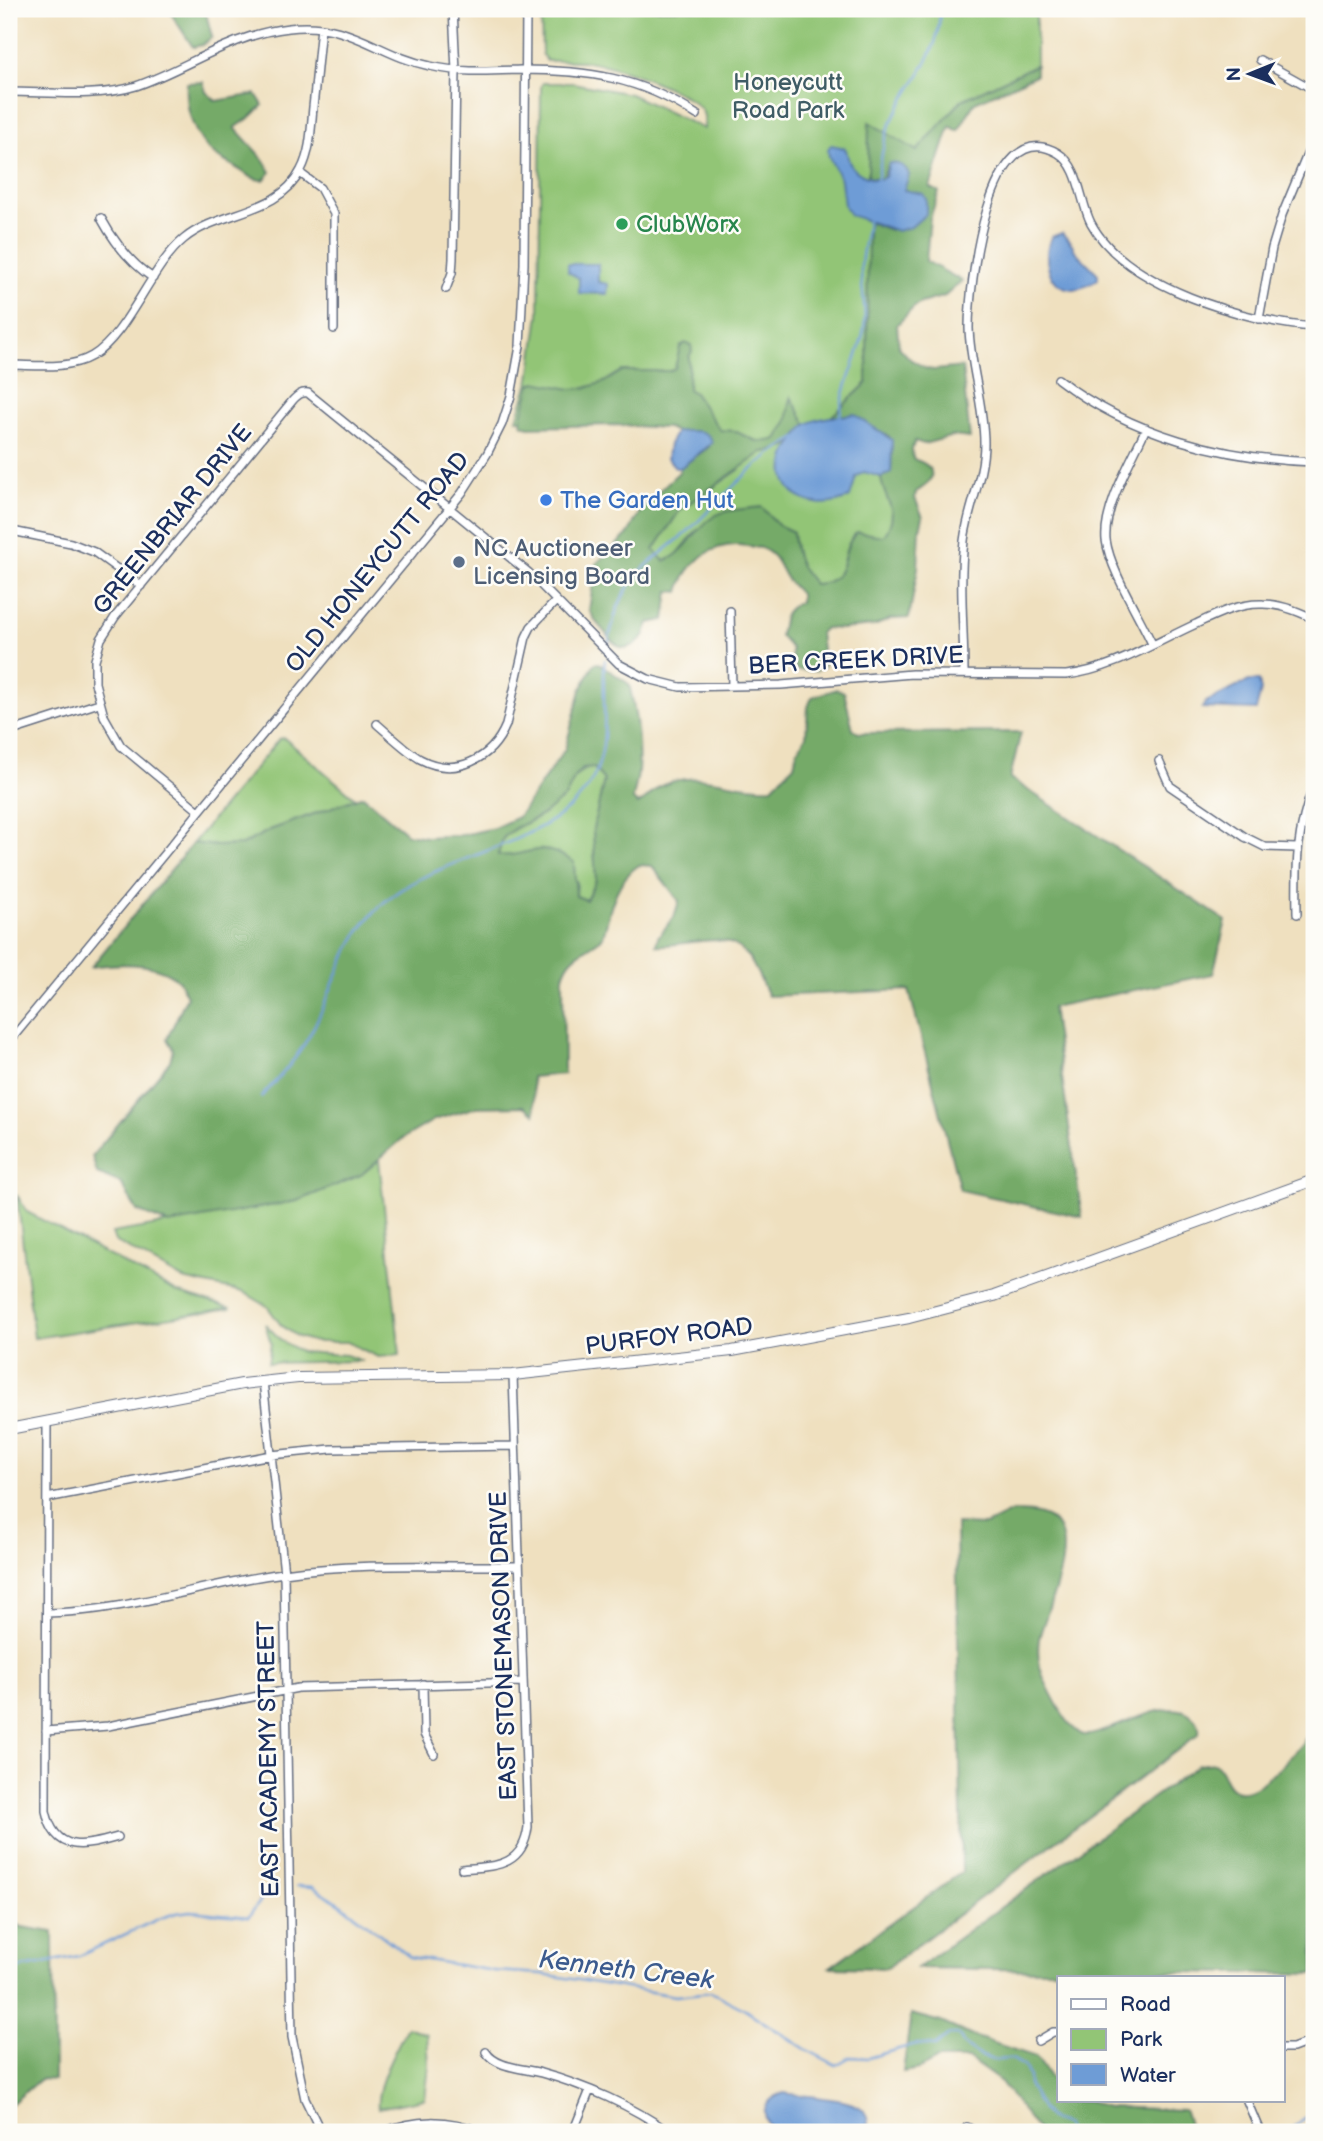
<svg xmlns="http://www.w3.org/2000/svg" width="1323" height="2141" font-family="'Balsamiq Sans',sans-serif">
<style>
.green{fill:#92c576;stroke:#567a6a;stroke-width:2}
.forest{fill:#75aa67;stroke:#486c62;stroke-width:2;fill-rule:evenodd}
.water{fill:#6e9cd6;stroke:#44669a;stroke-width:2}
.lines{fill:none;stroke-linecap:round;stroke-linejoin:round}
.stream{stroke:#6e9cd6;stroke-width:2.5}
.street-casing{stroke:#656d80;stroke-width:10}
.secondary-casing{stroke:#656d80;stroke-width:12}
.street{stroke:#fff;stroke-width:7}
.secondary{stroke:#fff;stroke-width:10}
.leisure-dot{fill:#2e9e5b;stroke:#fdfcf7;stroke-width:2.5}
.shop-dot{fill:#3f7fe0;stroke:#fdfcf7;stroke-width:2.5}
.service-dot{fill:#5c6f8a;stroke:#fdfcf7;stroke-width:2.5}
.labels{text-anchor:middle;stroke-width:5;stroke-linejoin:round;paint-order:stroke}
.park-label{font-size:24px;fill:#3f5c65;stroke:#fdfcf7}
.leisure-label{font-size:24px;fill:#27864d;stroke:#fdfcf7;text-anchor:start}
.shop-label{font-size:24px;fill:#366cbe;stroke:#fdfcf7;text-anchor:start}
.street-label{font-size:24px;fill:#1b2f5e;stroke:#fdfcf7}
.service-label{font-size:24px;fill:#4e5e75;stroke:#fdfcf7;text-anchor:start}
.water-label{font-size:26px;font-style:italic;fill:#3c5b8e;stroke:#fdfcf7}
</style>
<rect width="100%" height="100%" fill="#fdfcf7"/>
<filter id="ink" filterUnits="userSpaceOnUse"><feTurbulence type="fractalNoise" baseFrequency=".0143" numOctaves="2"/><feDisplacementMap in="SourceGraphic" scale="14" xChannelSelector="R" yChannelSelector="G"/><feConvolveMatrix kernelMatrix="1 2 1 2 8 2 1 2 1" color-interpolation-filters="sRGB"/></filter>
<filter id="wash" filterUnits="userSpaceOnUse"><feTurbulence type="fractalNoise" baseFrequency=".00686" numOctaves="4" result="noise"/><feDisplacementMap in="SourceGraphic" scale="28" xChannelSelector="R" yChannelSelector="G"/><feGaussianBlur stdDeviation="1.57" result="paint"/><feColorMatrix in="noise" values="0 0 0 0 0 0 0 0 0 0 0 0 0 0 0 0 0 1.4 0 .05"/><feComposite in="paint" operator="in"/></filter>
<g filter="url(#wash)">
<rect width="100%" height="100%" fill="#efe0bf"/>
<path class="green" d="M541,9H1036V65L962,100L917,151L869,123L867,383L830,418L807,425L856,477L864,471L881,477C884,504 902,508 884,537L857,532C836,552 853,583 814,584C799,568 794,554 793,532L778,525L761,507L697,530L674,558L664,561L653,550L680,510L739,470L696,420L517,419L530,379L539,314L541,86L543,83H573L630,94L704,129C704,123 705,117 703,113C693,91 615,66 591,62C577,60 562,61 547,61L542,55Z
M284,738L356,799L270,830L242,845L217,846L193,843L279,739Z
M593,767L604,780L593,829L596,880L587,900L576,896L577,882L539,850L513,857L497,856C500,848 501,840 506,835C517,825 534,822 545,813C561,799 572,770 593,767Z
M379,1160L400,1355L378,1357L347,1342H315L298,1337L281,1325L267,1306L243,1292L183,1279L115,1241L112,1233L297,1201L361,1175Z
M17,1195L27,1212L179,1293L231,1308L34,1338Z
M265,1324L282,1341L301,1352L346,1355L362,1361L268,1363L271,1343Z
M407,2027L427,2034L429,2066L425,2099L378,2108C375,2085 397,2048 407,2027Z"/>
<path class="forest" d="M168,9H205L212,37L202,45L193,47Z
M1036,65V75L975,102L958,131L950,126L930,187L939,192L930,218L926,261L962,281L945,296L921,303L913,308L897,325L899,347L910,359L927,369L934,370L962,367L970,438L953,436L924,444L915,441L912,449L913,459C937,466 937,480 916,492L915,498L923,517L920,530L918,568L909,618L891,619L874,626L842,629L825,628L820,633L824,667L816,671L797,670L792,661L791,648L780,636C783,619 783,609 800,602V594C796,589 790,584 786,578C779,567 777,555 763,549C759,547 752,547 747,546C715,540 687,561 679,592L669,591L665,620L649,623L644,636L634,645L627,648L620,647L612,641L596,622L589,610L596,564L628,534L643,506L679,472L680,468L709,447L686,431L676,432L668,428L614,425L529,427L522,424L521,419L531,384L536,382L571,389L585,388L604,382L622,371H669L675,368L680,347L685,343L691,345L692,351L689,357L688,389L694,393L720,430C725,430 732,430 737,432C752,439 758,445 777,439L787,422L791,397L807,425C791,444 788,450 763,452L680,510L654,550L664,561C685,555 694,529 713,517C724,509 747,509 762,507L778,525L793,532C794,554 799,568 814,584C853,583 836,552 857,532L884,536C902,508 884,504 881,477L891,473L892,444L889,436L876,431L854,414L830,418L867,383L868,222L890,230L910,193L903,188L908,178L887,167L882,179L868,177L869,122L917,151L962,100Z
M203,82L206,92L216,101L256,94L263,105L252,116L235,128L263,159L271,172L264,180C251,180 246,173 235,167C229,163 222,160 216,156C194,139 185,110 187,83Z
M599,663L629,684C636,712 640,745 638,773C637,783 634,791 633,800L638,804C649,799 653,789 663,785C699,768 736,790 772,787L794,765L797,751L806,736L808,707L812,697L837,689L844,692L853,729L859,733L1021,732L1010,778L1226,921L1213,974L1052,1007L1082,1217L960,1190L909,990L768,996C762,984 754,962 745,953C722,928 684,948 656,945L658,937L674,917L679,901L652,866L639,865C614,882 610,911 603,937C585,952 569,953 563,977L564,1074L532,1077L535,1114L524,1106L477,1107L434,1120L402,1139L361,1175L297,1201L169,1224L137,1211L121,1183L97,1173L92,1156L170,1061L173,1049L167,1039L187,996C184,992 182,985 179,981C157,961 118,963 91,967L193,843L217,846L242,845L270,830L363,796L407,834L426,837L462,835L494,828L518,817L565,749L581,690L594,664ZM593,767L604,780L593,829L596,880L586,900L576,896L574,862C563,855 550,848 537,850C522,852 512,857 498,855L503,838L515,828L544,814L566,796L576,775L583,768Z
M1012,1512C1024,1512 1037,1512 1048,1518C1084,1536 1045,1612 1039,1639C1037,1653 1039,1668 1045,1681C1052,1695 1066,1726 1081,1734C1098,1743 1168,1691 1192,1716C1198,1722 1200,1726 1199,1734L887,1968L830,1967L962,1872L956,1524L986,1525Z
M1314,1726V1974L917,1968L1198,1765L1215,1763C1224,1770 1225,1786 1235,1790C1257,1800 1305,1743 1314,1726Z
M9,1920L22,1927L53,1932L54,2080L40,2079L9,2106Z
M911,2014L941,2022L970,2035L1036,2057L1050,2077L1059,2084V2101H1090L1107,2107L1184,2110L1192,2132H1039L1001,2082L969,2059H938L919,2069L903,2072Z"/>
<path class="water" d="M831,145L845,148C848,153 847,158 850,164C856,174 875,183 885,177L889,163C898,163 906,166 909,175L904,190L923,194L926,199V214L911,227L897,231L850,215L844,205L841,180L829,157L828,149Z
M1062,233L1072,244L1075,251L1098,274V279C1062,306 1037,273 1051,237Z
M568,264H598V282L608,284L607,294L579,293V278L568,272Z
M854,414L892,440L891,473L881,477L864,472L856,477L850,497C806,519 761,483 796,438C799,435 802,428 806,425C818,416 840,417 854,414Z
M686,431C697,431 709,430 712,443L680,468H676L667,458L669,444L676,432Z
M1249,681H1259L1261,691L1256,710L1202,708L1206,702Z
M784,2093C801,2096 855,2098 864,2111C869,2118 868,2124 867,2132H774C760,2115 761,2101 784,2093Z"/>
<g class="lines">
<path class="stream" d="M877,181C881,163 882,144 889,127C905,89 944,53 939,9
M837,418L840,417C842,385 859,360 864,329C867,309 861,289 861,269C861,254 866,237 868,221
M607,648C612,624 617,603 631,583C645,563 669,548 687,532C723,499 753,460 797,438
M261,1097C277,1080 293,1063 305,1043C334,996 339,946 381,905C439,849 578,847 600,760C609,727 601,694 605,660
M297,1886L313,1887L342,1905L410,1957L494,1971L542,1974L676,1996L711,1992L742,2008L807,2050L836,2065L850,2057L868,2058L916,2044L935,2046L949,2035H959L964,2045L981,2056L994,2060L1012,2059L1024,2066L1029,2076V2086L1042,2110L1051,2119L1065,2125L1068,2132
M9,1970L79,1956L158,1919L176,1913L191,1911L248,1917L273,1885L277,1886
M1286,2132L1314,2113"/>
</g>
</g>
<g filter="url(#ink)">
<g class="lines">
<defs>
<path id="street" d="M1260,60L1314,90
M9,92C48,92 98,98 136,86C188,68 232,34 289,28C351,21 377,55 430,66C460,73 490,71 520,70C588,70 639,77 697,115
M300,173L320,188L334,214V329
M101,218C114,242 130,263 153,278
M446,289L452,273L453,259L456,71L453,9
M1259,319L1272,248L1282,215L1314,138
M9,365C36,365 68,370 92,356C128,335 150,267 184,239C219,210 279,215 301,170C311,151 311,128 313,107C316,81 318,54 321,28
M1058,379C1131,435 1224,459 1314,462
M1146,428C1133,458 1103,507 1106,540C1110,570 1139,615 1152,644
M17,532L71,543L94,552L141,586
M730,611L732,686
M964,673C964,630 959,584 964,541C968,508 984,477 984,443C984,404 970,366 969,328C969,289 987,111 1058,153C1080,166 1080,202 1091,223C1125,287 1247,322 1314,327
M377,724C391,736 405,750 420,759C456,778 492,759 506,725L526,637L531,627L556,601
M9,732L99,703
M1159,761L1170,786L1245,837L1265,847L1297,848
M199,811L121,746L104,716L95,683V660L101,639L115,617L293,400C298,395 301,392 308,393L529,573L619,664L648,679L680,687L781,685L912,674L1066,675C1112,670 1154,643 1196,624C1217,614 1239,603 1263,604C1281,604 1298,611 1314,619
M1297,914C1296,865 1296,832 1314,785
M9,1042L462,493L487,454L502,424L511,396L520,346L524,264L526,9
M263,1381L284,1573L292,2037L305,2099L321,2132
M47,1422L46,1811C55,1855 86,1846 118,1837
M47,1498L271,1455L331,1449L515,1446
M47,1613C127,1612 205,1583 284,1573C361,1562 441,1567 519,1566
M423,1684L424,1734L434,1754
M46,1731L108,1726L298,1688L523,1682
M462,1869C495,1866 523,1867 528,1827L513,1375
M1038,2041L1053,2032H1059
M1283,2048H1293L1314,2040
M486,2052C496,2068 523,2068 541,2073C585,2085 632,2106 669,2132
M1247,2101L1260,2132
M967,2127L977,2132
M383,2132C414,2119 448,2118 480,2132
M573,2132L590,2090"/>
<path id="secondary" d="M9,1429L242,1384L298,1378L513,1375L732,1351L909,1318L994,1296L1314,1180"/>
</defs>
<use href="#street" class="street-casing"/>
<use href="#secondary" class="secondary-casing"/>
<use href="#street" class="street"/>
<use href="#secondary" class="secondary"/>
</g>
</g>
<circle class="leisure-dot" cx="622" cy="224" r="7"/>
<circle class="shop-dot" cx="546" cy="500" r="7"/>
<circle class="service-dot" cx="459" cy="562" r="7"/>
<g class="labels">
<g class="park-label">
<text x="788" y="90">Honeycutt<tspan x="788" dy="28">Road Park</tspan></text>
</g>
<g class="leisure-label">
<text x="636" y="232">ClubWorx</text>
</g>
<g class="shop-label">
<text x="560" y="508">The Garden Hut</text>
</g>
<g class="street-label">
<text transform="translate(172 519) rotate(-51)" y="8">GREENBRIAR DRIVE</text>
<text transform="translate(377 562) rotate(-51)" y="8">OLD HONEYCUTT ROAD</text>
<text transform="translate(856 660) rotate(-3)" y="8">BER CREEK DRIVE</text>
<text transform="translate(669 1336) rotate(-7)" y="8">PURFOY ROAD</text>
<text transform="translate(503 1646) rotate(-92)" y="8">EAST STONEMASON DRIVE</text>
<text transform="translate(268 1759) rotate(-91)" y="8">EAST ACADEMY STREET</text>
</g>
<g class="service-label">
<text x="473" y="556">NC Auctioneer<tspan x="473" dy="28">Licensing Board</tspan></text>
</g>
<g class="water-label">
<text transform="translate(626 1969) rotate(7)" y="9">Kenneth Creek</text>
</g>
</g>
<rect width="1323" height="2141" fill="none" stroke="#fdfcf7" stroke-width="35"/>
<rect x="1057" y="1976" width="228" height="126" fill="#fdfcf7" stroke="#a3aaba" stroke-width="2"/>
<rect x="1071" y="1999" width="35" height="10" fill="#ffffff" stroke="#a3aaba" stroke-width="2"/>
<text x="1120" y="2011" font-size="21" fill="#1b2f5e">Road</text>
<rect x="1071" y="2029" width="35" height="21" fill="#92c576" stroke="#a3aaba" stroke-width="2"/>
<text x="1120" y="2046" font-size="21" fill="#1b2f5e">Park</text>
<rect x="1071" y="2064" width="35" height="21" fill="#6e9cd6" stroke="#a3aaba" stroke-width="2"/>
<text x="1120" y="2082" font-size="21" fill="#1b2f5e">Water</text>
<g transform="translate(1250 74) rotate(269)" stroke="#fdfcf7" stroke-width="5" paint-order="stroke">
<path d="M0-5L12 26L0 18L-12 26Z" fill="#1b2f5e"/>
<text y="-10" font-size="19" font-weight="bold" text-anchor="middle" fill="#1b2f5e">N</text>
</g>
</svg>
